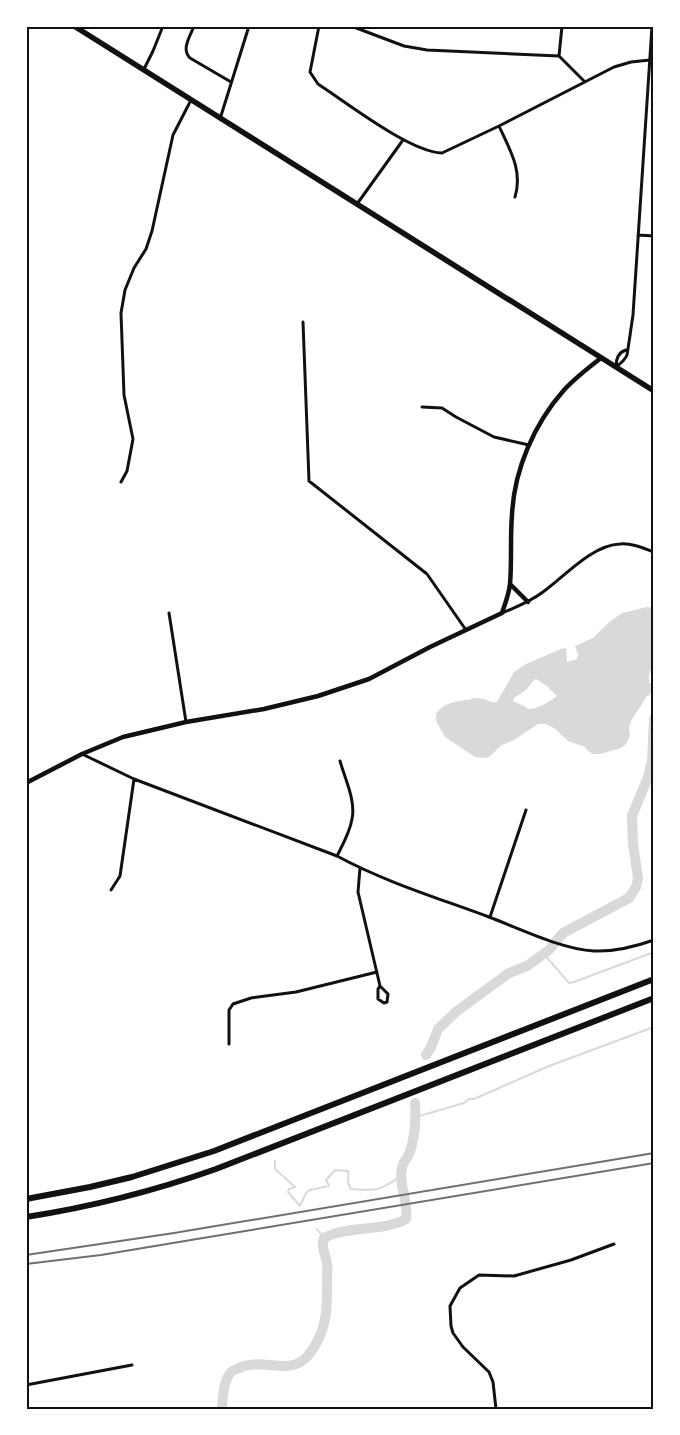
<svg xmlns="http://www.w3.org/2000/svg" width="680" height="1435" font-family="Jost,sans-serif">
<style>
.water{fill:#d9d9d9;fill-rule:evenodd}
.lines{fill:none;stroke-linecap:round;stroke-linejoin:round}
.stream{stroke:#d9d9d9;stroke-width:2}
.river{stroke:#d9d9d9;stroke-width:10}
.minor{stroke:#111;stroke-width:3}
.tertiary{stroke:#111;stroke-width:4.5}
.primary{stroke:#111;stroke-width:5.5}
.motorway{stroke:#111;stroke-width:6}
.rail{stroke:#707070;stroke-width:2}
.neatline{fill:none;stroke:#111;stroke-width:2}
</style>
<rect width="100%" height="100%" fill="#fff"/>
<path class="water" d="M647,607L654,608V662L649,675V683L653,684L650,695L647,696L631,721L629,728L630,736L626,744L621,748L600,754H593L588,751L585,747L568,741L554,728L546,724H538L514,740L502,745L489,757L483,758L475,757L445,737L436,721V714C443,703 453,702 465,700C469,700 473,698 477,698C485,698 489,703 497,702L514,672L526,664L561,649L566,648L567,662L577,659L578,655L575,646L593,638L607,624L622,613ZM536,679L547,686L557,696C549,702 538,709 528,709L526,707L513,701L514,698L526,690L534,680Z"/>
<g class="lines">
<path class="stream" d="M544,954L569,983L574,982L654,952
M416,1117L464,1103L469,1099H474L549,1066L654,1027
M275,1161V1169L295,1187L289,1189L288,1192L300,1206L306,1193L310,1190L329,1186L326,1180L335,1170L348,1171C350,1178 345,1182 351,1189C377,1191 380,1191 402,1175
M317,1229L324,1238"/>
<path class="river" d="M426,1055L431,1047L438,1029L457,1011L509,973L527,966L549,950L563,933L629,898L636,887L638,878L633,844L632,816L648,777L652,761L654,719
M222,1409C223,1397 223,1381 231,1372C233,1370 237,1369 241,1367C270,1356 296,1384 317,1342C328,1321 327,1301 327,1279C327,1274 328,1268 327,1263C325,1253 321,1248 324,1238C348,1225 384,1232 406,1219C409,1202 398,1185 402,1168C402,1163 407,1159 409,1154C415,1139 416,1120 415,1103"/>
<path class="minor" d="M194,26C190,37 181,49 190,58L231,82
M319,26L310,72L318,84C347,103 410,152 442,153L499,126L614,67L631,62L650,60
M351,26L404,46L427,50L559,56
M562,26L559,56L585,82
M144,69L153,51L163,26
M220,119L249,26
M499,126C510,150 523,171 515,197
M357,204L403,140
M638,235L654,236
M303,322L309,481L427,574L466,630
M616,367C620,364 625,360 627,355C629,343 631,328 633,315L652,26
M616,367C616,359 619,352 626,350
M422,407L442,408L456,417L494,437L529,445
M121,482L127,471L133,439L124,395L121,313L125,290L134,268L146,249L152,231L173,135L191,100
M169,613L186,722
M502,613C517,607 531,601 543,592C565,576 592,545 620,544C632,543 643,548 654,552
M82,754L134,779L337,856C385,882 438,898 489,917C521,929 561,949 594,951C615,952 634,947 654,940
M337,856C343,844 350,832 352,819C356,801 345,779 340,761
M360,868L358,892L380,986L388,994L387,1002L384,1003L378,999V989L380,986
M111,890L120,876L134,779
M490,917L526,810
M229,1044V1010L233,1004L251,998L296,992L377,972
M26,1385L132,1365
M496,1409L493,1382L489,1372L463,1347L453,1333L451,1326L450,1306L460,1288L479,1275L514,1276L571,1260L614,1244"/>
<path class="tertiary" d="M510,584L528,602
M26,783L82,754L123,737L186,722L264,709L318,696L369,679L430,647L502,613C505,604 509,594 510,584C512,561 510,538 512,515C514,470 534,424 564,390C575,378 588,368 601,358"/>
<path class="primary" d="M74,26L654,391"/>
<path class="motorway" d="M26,1199L90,1187L132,1177L214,1151L654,979
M26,1217C91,1207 154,1191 216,1169L654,998"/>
<path class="rail" d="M26,1255L174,1233L654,1153
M26,1264L101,1255L191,1240L654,1163"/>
</g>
<rect width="680" height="1435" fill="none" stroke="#ffffff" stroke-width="55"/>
<rect x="28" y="28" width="624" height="1380" class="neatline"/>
</svg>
